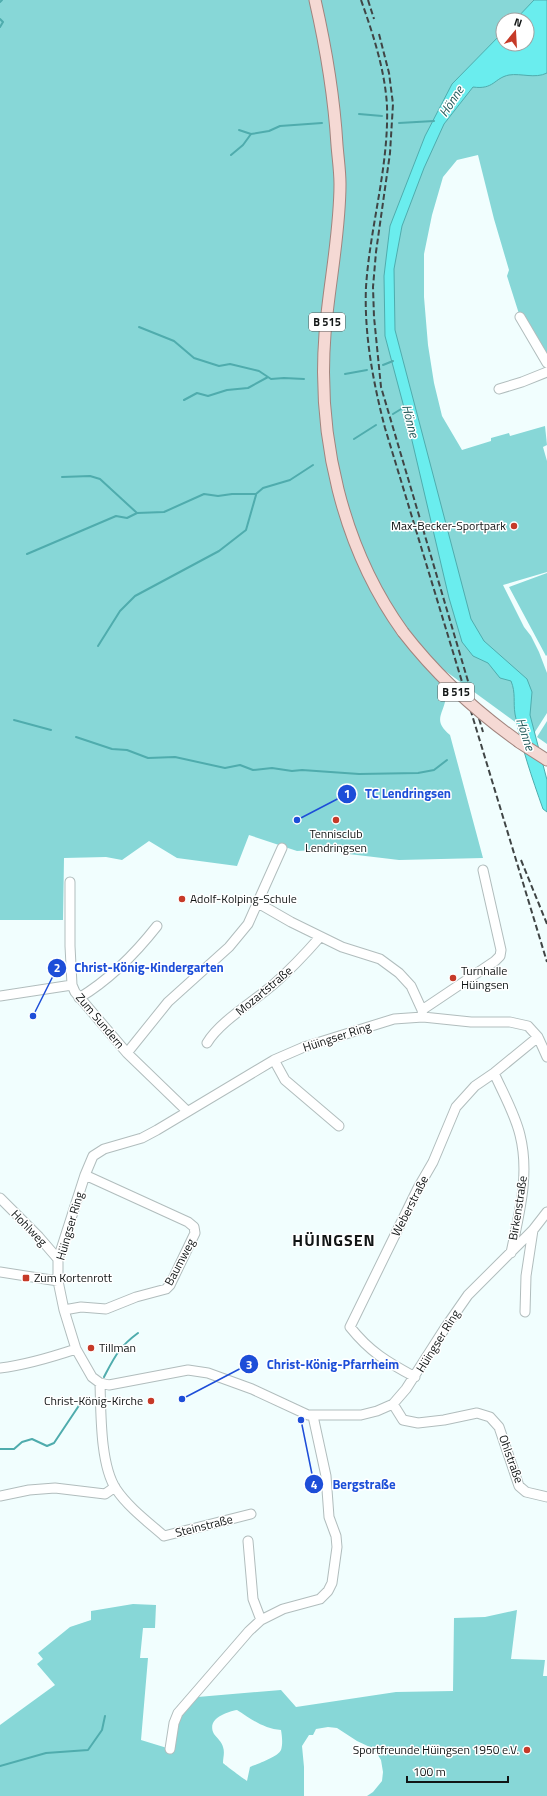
<svg xmlns="http://www.w3.org/2000/svg" width="547" height="1796" font-family="'Titillium Web',sans-serif">
<style>
.green{fill:#87d7d7;fill-rule:evenodd}
.water{fill:#6aedee;stroke:#4facad}
.lines{fill:none;stroke-linecap:round;stroke-linejoin:round}
.stream{stroke:#4facad;stroke-width:2}
.minor-casing{stroke:#b1bdbd;stroke-width:11}
.major-casing{stroke:#a1847e;stroke-width:13}
.minor{stroke:#fff;stroke-width:9}
.major{stroke:#f5d9d4;stroke-width:11}
.rail{stroke:#404545;stroke-width:2;stroke-dasharray:6 3;stroke-linecap:butt}
.major-bridge-casing{stroke:#a1847e;stroke-width:13;stroke-linecap:butt}
.major-bridge{stroke:#f5d9d4;stroke-width:11}
.poi-dot{fill:#c63a28;stroke:#fff;stroke-width:1.5}
.labels{text-anchor:middle;stroke-width:3;stroke-linejoin:round;paint-order:stroke}
.shield{fill:#fff;stroke:#585b5b;stroke-width:1}
.shield-label{font-size:11px;font-weight:bold;fill:#111515}
.poi-label{font-size:12px;fill:#111515;stroke:#fff;text-anchor:start}
.street-label{font-size:12px;fill:#111515;stroke:#fff}
.water-label{font-size:13px;font-style:italic;fill:#245c5c;stroke:#fff}
.district-label{font-size:16px;font-weight:bold;letter-spacing:1px;fill:#111515;stroke:#fff}
.leader{fill:none;stroke:#1d4ed8;stroke-width:1.5}
.callout-dot{fill:#1d4ed8;stroke:#fff;stroke-width:1.5}
.mark-label{font-size:12px;text-anchor:middle;font-weight:bold;fill:#fff}
.callout-label{font-size:13px;text-anchor:middle;font-weight:bold;fill:#1d4ed8;stroke:#fff;stroke-width:3;stroke-linejoin:round;paint-order:stroke}
</style>
<rect width="100%" height="100%" fill="#f1fefe"/>
<path class="green" d="M0,0H547V364L520,317L507,276L509,270L494,219L478,155L457,160L443,177L432,215L424,254V297L428,345L434,383L442,416L462,450L491,441V438L509,433L510,436L545,426L547,445L543,447L547,461V572L503,585L524,627L531,636L539,652L547,673V713L533,735L444,670C445,678 447,687 446,695C445,714 431,719 450,735L483,858L399,860L315,850L297,851L249,835L237,866L177,858L149,841L122,860L106,857L64,858L63,920H0ZM503,20H527V44H503Z
M547,573V655L546,656L509,587Z
M547,721V744L537,737Z
M133,1604L156,1605L155,1628H143L140,1658H148L141,1740L167,1748L186,1698L281,1690L296,1707L396,1692L453,1691L454,1618L485,1617L517,1610L511,1659L545,1660L543,1676H547V1796H367L373,1792L382,1781L383,1772L381,1760L374,1749L357,1741L337,1728L328,1727L316,1729L313,1735H309L302,1746L304,1767V1796H0V1725L55,1685L37,1664L43,1659L38,1653L70,1627L91,1620V1611ZM237,1710C251,1719 264,1729 281,1730C282,1736 283,1744 281,1750C278,1757 257,1764 250,1767L247,1781C244,1779 225,1765 223,1763C223,1757 225,1753 223,1747C222,1742 217,1738 214,1734C206,1719 226,1712 237,1710Z"/>
<path class="water" d="M534,0H547V73C535,79 521,73 509,75C494,78 494,90 473,87L444,124L424,168L402,226L394,269L395,330L471,619L484,641L527,679L532,692L530,715L547,780V812L543,809C532,778 521,746 515,714C513,702 516,693 511,681L500,678L488,663L473,656L462,642L449,598L406,415L385,336L384,276L390,226L425,136L452,84L503,32V44H527V20H515Z"/>
<g class="lines">
<path class="stream" d="M0,2L2,0
M0,19L3,22L0,27
M359,114L382,116
M399,123L434,121
M239,130L251,134L269,131L280,126L322,123
M231,155L243,145L251,134
M139,327L174,341L194,358L219,366L230,364L259,371L271,379L284,378L304,379
M383,365L393,361
M345,374L367,370
M184,400L197,393L208,396L227,390L248,388L268,377
M393,414L406,406
M354,439L376,425
M62,477L90,476L100,479L137,513
M27,554L116,516L127,518L137,513L164,512L204,494L218,496L232,494H256L263,488L290,480L313,465
M98,646L120,611L135,596L219,551L246,530L256,495
M14,720L51,730
M76,737L112,749L127,750L148,758L175,757L225,768L240,765L253,770L272,768L292,771L302,770L359,774L418,773L434,770L447,760
M104,1377C115,1356 119,1347 138,1333
M0,1449H14L22,1442L32,1439L47,1446L54,1443L82,1401
M0,1766L46,1753L88,1750L102,1730L105,1716"/>
<defs>
<path id="minor" d="M520,317L547,363
M499,389L522,382L547,372
M70,882V946L72,985L75,992L127,1053L187,1111
M258,903L291,922L342,947L380,959L399,973L411,986L422,1010L423,1017
M0,996L72,985
M79,998C109,980 135,954 157,926
M422,1010L495,961L500,956L501,950L483,870
M207,1043C220,1021 255,1001 275,983C291,969 306,953 320,937
M127,1053L168,1002L229,947L248,924L282,848
M547,1057L538,1037L528,1026L510,1022H471L423,1017L394,1019L304,1047L274,1060L157,1130L142,1138L104,1149L93,1156L85,1175L58,1259V1281L64,1310L76,1349L92,1377L100,1383L109,1385L188,1370L208,1373L252,1389L308,1415H361L377,1411L393,1404L406,1389L445,1328L468,1295L533,1230L547,1212
M274,1060L285,1080L339,1126
M494,1073C503,1093 515,1114 520,1135C530,1175 519,1214 511,1253
M0,1198L39,1237L58,1259
M0,1272L58,1281
M64,1310L81,1307L106,1309L136,1297L166,1289L170,1285L195,1233L194,1227L188,1222L85,1175
M525,1312L526,1276L533,1230
M0,1368C26,1365 52,1357 76,1349
M415,1377C387,1362 370,1352 350,1327L418,1188L433,1162L456,1107L475,1086L494,1073L538,1037
M100,1383C101,1412 100,1465 116,1489C128,1507 148,1522 164,1536L251,1514
M393,1404L403,1420L418,1423L444,1420L477,1413L490,1417L499,1427L519,1486L526,1492L547,1497
M0,1496L29,1490L55,1488L105,1494L115,1487
M248,1541L253,1599L261,1620
M170,1749L174,1723L178,1713L249,1631L261,1620L283,1609L320,1599L328,1591L332,1583L337,1547L336,1536L329,1517L326,1476L313,1416"/>
<path id="major" d="M315,0C326,48 334,96 337,145C338,158 340,171 340,184C340,234 329,284 325,334C317,437 342,547 403,632
M519,742L547,760"/>
</defs>
<use href="#minor" class="minor-casing"/>
<use href="#major" class="major-casing"/>
<use href="#minor" class="minor"/>
<use href="#major" class="major"/>
<path class="rail" d="M361,0C373,34 385,70 387,106C389,167 370,226 366,287C364,334 373,382 385,428L547,962
M368,0L374,19
M379,34L389,73L393,104L390,153L376,252L373,287L374,317L381,387L483,732
M521,860L547,924"/>
<defs>
<path id="major-bridge" d="M403,632C437,676 474,710 519,742"/>
</defs>
<use href="#major-bridge" class="major-bridge-casing"/>
<use href="#major-bridge" class="major-bridge"/>
</g>
<g class="poi-dot">
<circle cx="514" cy="526" r="4"/>
<circle cx="336" cy="820" r="4"/>
<circle cx="182" cy="899" r="4"/>
<circle cx="453" cy="978" r="4"/>
<rect x="22" y="1274" width="8" height="8" rx="2"/>
<circle cx="91" cy="1348" r="4"/>
<circle cx="151" cy="1401" r="4"/>
<circle cx="527" cy="1750" r="4"/>
</g>
<g class="labels">
<g class="shield">
<rect x="309" y="313" width="36" height="18" rx="3"/>
<rect x="438" y="683" width="36" height="18" rx="3"/>
</g>
<g class="shield-label">
<text x="327" y="326">B 515</text>
<text x="456" y="696">B 515</text>
</g>
<g class="poi-label">
<text x="506" y="530" text-anchor="end">Max-Becker-Sportpark</text>
<text x="336" y="838" text-anchor="middle">Tennisclub<tspan x="336" dy="14">Lendringsen</tspan></text>
<text x="190" y="903">Adolf-Kolping-Schule</text>
<text x="461" y="975">Turnhalle<tspan x="461" dy="14">Hüingsen</tspan></text>
<text x="34" y="1282">Zum Kortenrott</text>
<text x="99" y="1352">Tillman</text>
<text x="143" y="1405" text-anchor="end">Christ-König-Kirche</text>
<text x="519" y="1754" text-anchor="end">Sportfreunde Hüingsen 1950 e.V.</text>
</g>
<g class="street-label">
<text transform="translate(264 991) rotate(-40)" y="4">Mozartstraße</text>
<text transform="translate(100 1021) rotate(50)" y="4">Zum Sundern</text>
<text transform="translate(337 1037) rotate(-18)" y="4">Hüingser Ring</text>
<text transform="translate(410 1206) rotate(-63)" y="4">Weberstraße</text>
<text transform="translate(518 1208) rotate(-81)" y="4">Birkenstraße</text>
<text transform="translate(70 1226) rotate(-74)" y="4">Hüingser Ring</text>
<text transform="translate(29 1228) rotate(46)" y="4">Hohlweg</text>
<text transform="translate(180 1262) rotate(-62)" y="4">Baumweg</text>
<text transform="translate(438 1341) rotate(-58)" y="4">Hüingser Ring</text>
<text transform="translate(511 1459) rotate(70)" y="4">Ohlstraße</text>
<text transform="translate(204 1526) rotate(-14)" y="4">Steinstraße</text>
</g>
<g class="water-label">
<text transform="translate(451 101) rotate(-57)" y="5">Hönne</text>
<text transform="translate(411 421) rotate(76)" y="5">Hönne</text>
<text transform="translate(526 734) rotate(72)" y="5">Hönne</text>
</g>
<g class="district-label">
<text x="334" y="1246">HÜINGSEN</text>
</g>
</g>
<path class="leader" d="M297 820L347 794M33 1016L57 968M182 1399L249 1364M301 1420L314 1484"/>
<g class="callout-dot">
<circle cx="297" cy="820" r="4"/>
<circle cx="33" cy="1016" r="4"/>
<circle cx="182" cy="1399" r="4"/>
<circle cx="301" cy="1420" r="4"/>
<circle cx="347" cy="794" r="10"/>
<circle cx="57" cy="968" r="10"/>
<circle cx="249" cy="1364" r="10"/>
<circle cx="314" cy="1484" r="10"/>
</g>
<g class="mark-label">
<text x="347" y="798">1</text>
<text x="57" y="972">2</text>
<text x="249" y="1369">3</text>
<text x="314" y="1489">4</text>
</g>
<g class="callout-label">
<text x="408" y="798">TC Lendringsen</text>
<text x="149" y="972">Christ-König-Kindergarten</text>
<text x="333" y="1369">Christ-König-Pfarrheim</text>
<text x="364" y="1489">Bergstraße</text>
</g>
<g transform="translate(515 32) rotate(18)"><circle r="19" fill="#ffffff" stroke="#a0a1a1"/>
<path d="M0-3L7 15L0 10L-7 15Z" fill="#c63a28"/>
<text y="-6" font-size="11" font-weight="bold" text-anchor="middle" fill="#111515">N</text>
</g>
<path d="M407 1776v6h101v-6" fill="none" stroke="#111515" stroke-width="2"/>
<text x="413" y="1776" font-size="12" fill="#111515" stroke="#ffffff" stroke-width="3" paint-order="stroke">100 m</text>
</svg>
